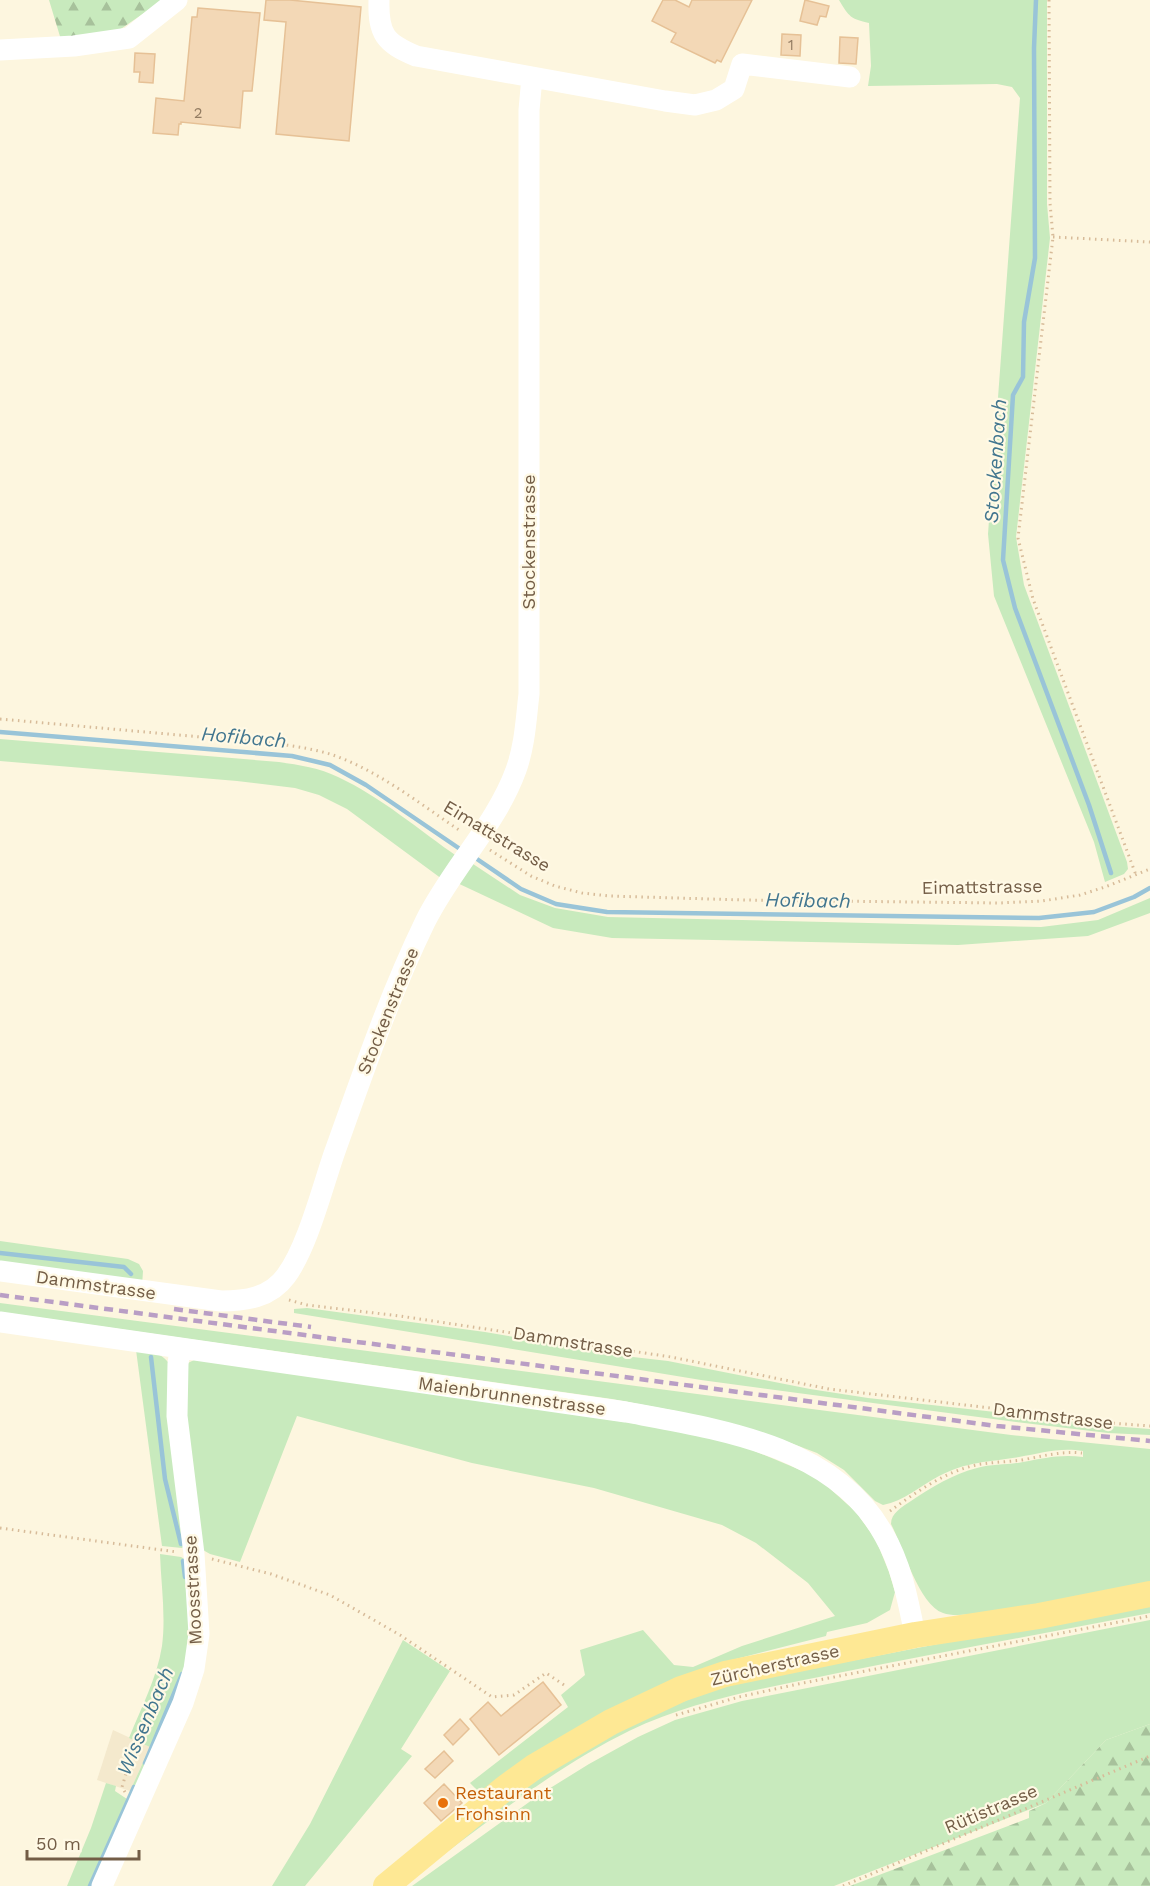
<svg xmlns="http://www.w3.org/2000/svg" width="1150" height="1886" font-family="'Work Sans',sans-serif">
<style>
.residential{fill:#f4e9cd}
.green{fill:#c8eabd}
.forest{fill:url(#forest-firs)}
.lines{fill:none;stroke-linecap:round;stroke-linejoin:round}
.stream{stroke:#99c4d8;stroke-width:4.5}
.building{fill:#f3d8b6;stroke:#e6c196;stroke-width:1.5}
.path{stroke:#d7bb99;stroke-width:3;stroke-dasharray:1.5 4.5;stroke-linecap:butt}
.minor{stroke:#fff;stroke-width:21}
.major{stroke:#fee894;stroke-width:26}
.rail{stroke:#b99ec5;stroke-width:4.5;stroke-dasharray:9 6;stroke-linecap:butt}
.food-dot{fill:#e8710a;stroke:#fff9e5;stroke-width:2}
.labels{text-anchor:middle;stroke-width:4.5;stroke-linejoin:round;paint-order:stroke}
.number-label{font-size:15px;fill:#937c62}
.street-label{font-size:18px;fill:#735d46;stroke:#fff9e5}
.food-label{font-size:18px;fill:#c56008;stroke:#fff9e5;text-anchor:start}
.water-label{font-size:20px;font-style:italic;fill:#42768f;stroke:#fff9e5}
</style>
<defs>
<pattern id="forest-firs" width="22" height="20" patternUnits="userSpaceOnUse" patternTransform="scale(1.5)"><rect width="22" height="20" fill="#c8eabd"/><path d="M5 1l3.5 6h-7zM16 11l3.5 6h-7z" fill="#a7c19b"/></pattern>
</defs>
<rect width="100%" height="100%" fill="#fdf6df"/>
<path class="residential" d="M113,1730L150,1747L130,1791L97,1780Z"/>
<path class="green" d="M839,0H1047V204L1050,238L1016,537L1024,585L1127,862L1128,869L1124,874L1105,882L1094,842L994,596L988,534L1020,98L1012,87L997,84L868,86L871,66L869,23C851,19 849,17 839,0Z
M0,739L279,762C299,765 320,768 338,777C381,797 419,830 458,857L442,879L347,809L319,795L295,788L237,781L0,761Z
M467,860L520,895L555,908L608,917L1041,927L1098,920L1150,898V913L1088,936L958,945L612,938L553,928L453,881Z
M0,1241L128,1259L139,1264L143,1271L142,1286L0,1266Z
M0,1303L1011,1435L1150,1449V1585L981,1613C969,1614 954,1617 943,1613C919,1605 903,1547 891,1524C891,1513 902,1507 911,1501C932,1487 953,1474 977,1468C992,1464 1008,1465 1023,1462C1044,1458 1062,1454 1083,1457V1451C1060,1447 1041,1453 1019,1457C989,1462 968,1461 939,1476C920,1486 904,1501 883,1505L875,1501L844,1470L817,1453L780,1439L676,1411L612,1399L0,1312Z
M307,1308L485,1332L633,1357L668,1361L810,1389L868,1398L1031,1416L1097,1425L1150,1429V1435L1108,1433L1016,1422L701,1380L294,1313V1309Z
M136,1350C154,1353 164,1352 173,1370L185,1545L182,1548L162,1546Z
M198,1358L685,1431L745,1447L817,1477L856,1512L876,1540L889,1572L895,1592L890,1610L867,1623L827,1632L826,1636L732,1660L482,1795L470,1783L568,1707L561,1695L585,1675L580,1650L643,1630L674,1665L693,1667L742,1646L835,1616L808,1583L756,1543L722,1525L594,1488L472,1463L297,1416L240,1562L210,1554L203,1550L183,1418L188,1363Z
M160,1554L181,1557L186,1560L194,1618L186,1677L134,1792L130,1791L150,1747L129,1738C141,1708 157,1678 162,1646C166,1616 161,1584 160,1554Z
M1150,1603V1613C1046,1633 942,1652 838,1673C767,1688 695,1699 629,1731C551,1769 482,1827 412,1878L486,1815L602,1736L706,1692L746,1681Z
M1150,1620V1724L1106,1740L1046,1803L834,1886H412L539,1795L589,1764L638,1737L675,1720L742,1701Z
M403,1640L450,1671L401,1749L412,1756L305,1886H272L310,1824Z
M106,1783L116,1786L115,1791L130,1801L96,1886H67L91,1828Z"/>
<path class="forest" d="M49,0H163L112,35L62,43Z
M1150,1724V1886H850L1029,1818V1811L1046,1803L1106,1740Z"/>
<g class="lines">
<path class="stream" d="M1036,0L1034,48L1035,258L1024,322L1023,377L1013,395L1003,560L1015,608L1089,805L1111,873
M0,732L292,756L330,765L366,785L460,849
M474,857L521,889L556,904L607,912L1039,918L1094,912L1134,897L1150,888
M0,1253L124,1267L131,1274
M151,1357L165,1479L181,1544
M183,1561L185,1577
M145,1763L182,1674
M90,1886L134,1787"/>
</g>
<path class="building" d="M266,0H290L361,7L349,141L276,134L286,22L264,20Z
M663,0H675L689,7L692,0H752L721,62L717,60L715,63L671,42L676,33L652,21Z
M805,0L829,6L826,17L820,16L817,25L800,21Z
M198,8L260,13L252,91H243L240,128L181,122V124H179L178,135L153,133L156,98L184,101L192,17H197Z
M782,34L801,35L800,56L781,55Z
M840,37L858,38L856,64L839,63Z
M135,53L155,54L153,83L139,82L140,72H134Z
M543,1682L561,1705L499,1755L470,1719L488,1702L501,1716Z
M460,1719L469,1729L453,1745L444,1735Z
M444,1751L453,1761L435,1778L425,1769Z
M444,1784L462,1803L441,1821L424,1803Z"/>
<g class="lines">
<path class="path" d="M1049,0L1050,203L1053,237L1018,538L1033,599L1136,875
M1053,237L1150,242
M0,719L257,742C281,744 306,747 330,754C378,770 420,804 462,832
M490,850L531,876L555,886L582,893L609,896L744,900L999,903L1042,901L1080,895L1105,887L1150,869
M289,1300L307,1305L400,1316L671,1357L829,1389L1025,1412L1098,1422L1150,1426
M890,1511C915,1493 944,1472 976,1465C991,1462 1007,1462 1022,1460C1043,1456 1061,1451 1082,1453
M0,1528L177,1552
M212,1559L271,1574L330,1595L400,1635L492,1697L514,1695L546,1673L564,1685
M676,1715L739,1697L798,1684L1150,1616
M125,1792L122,1787L128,1767
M843,1886L1150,1756"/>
<path class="minor" d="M379,0C378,34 385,43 416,56L665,101L695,105L716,100L734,89L742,64L850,77
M0,50L74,46L129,38L177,0
M0,1271L221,1301C245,1301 270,1298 286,1276C307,1248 322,1189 334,1154C362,1076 389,996 425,922C451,869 496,825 516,770C525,745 526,719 529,694V110L532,77
M0,1322L626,1412C718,1429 835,1445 884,1535C902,1566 908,1601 915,1635
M102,1886L183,1703L194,1669L199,1634L194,1554L177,1416L178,1364L180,1348"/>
<path class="major" d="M386,1886L505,1788L534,1767L611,1722L681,1689L725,1674L915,1635L1039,1616L1150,1594"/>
<path class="rail" d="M0,1295L997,1426L1150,1441
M174,1309L311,1327"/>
</g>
<circle class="food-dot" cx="443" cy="1803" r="6"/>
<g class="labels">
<g class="number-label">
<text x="791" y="50">1</text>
<text x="198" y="118">2</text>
</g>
<g class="street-label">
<text transform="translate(529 542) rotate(-90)" y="6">Stockenstrasse</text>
<text transform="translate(497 836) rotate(31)" y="6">Eimattstrasse</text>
<text transform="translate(982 887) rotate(-1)" y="6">Eimattstrasse</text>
<text transform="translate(388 1011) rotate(-68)" y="6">Stockenstrasse</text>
<text transform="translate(96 1285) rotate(8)" y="6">Dammstrasse</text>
<text transform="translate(573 1342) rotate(9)" y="6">Dammstrasse</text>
<text transform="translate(512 1396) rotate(8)" y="6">Maienbrunnenstrasse</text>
<text transform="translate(1053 1416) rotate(7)" y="6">Dammstrasse</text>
<text transform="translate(193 1590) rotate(-93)" y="6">Moosstrasse</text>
<text transform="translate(775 1665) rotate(-13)" y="6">Zürcherstrasse</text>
<text transform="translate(991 1809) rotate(-23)" y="6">Rütistrasse</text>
</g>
<g class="food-label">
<text x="455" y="1799">Restaurant<tspan x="455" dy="21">Frohsinn</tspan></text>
</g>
<g class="water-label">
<text transform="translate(995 461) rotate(-86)" y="7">Stockenbach</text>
<text transform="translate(244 737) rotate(5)" y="7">Hofibach</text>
<text transform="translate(808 900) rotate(1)" y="7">Hofibach</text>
<text transform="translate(145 1721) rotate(-67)" y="7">Wissenbach</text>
</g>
</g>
<path d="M27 1850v9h112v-9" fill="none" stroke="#735d46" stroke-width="3"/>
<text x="36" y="1850" font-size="18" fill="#735d46" stroke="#fff9e5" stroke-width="4.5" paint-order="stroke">50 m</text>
</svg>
